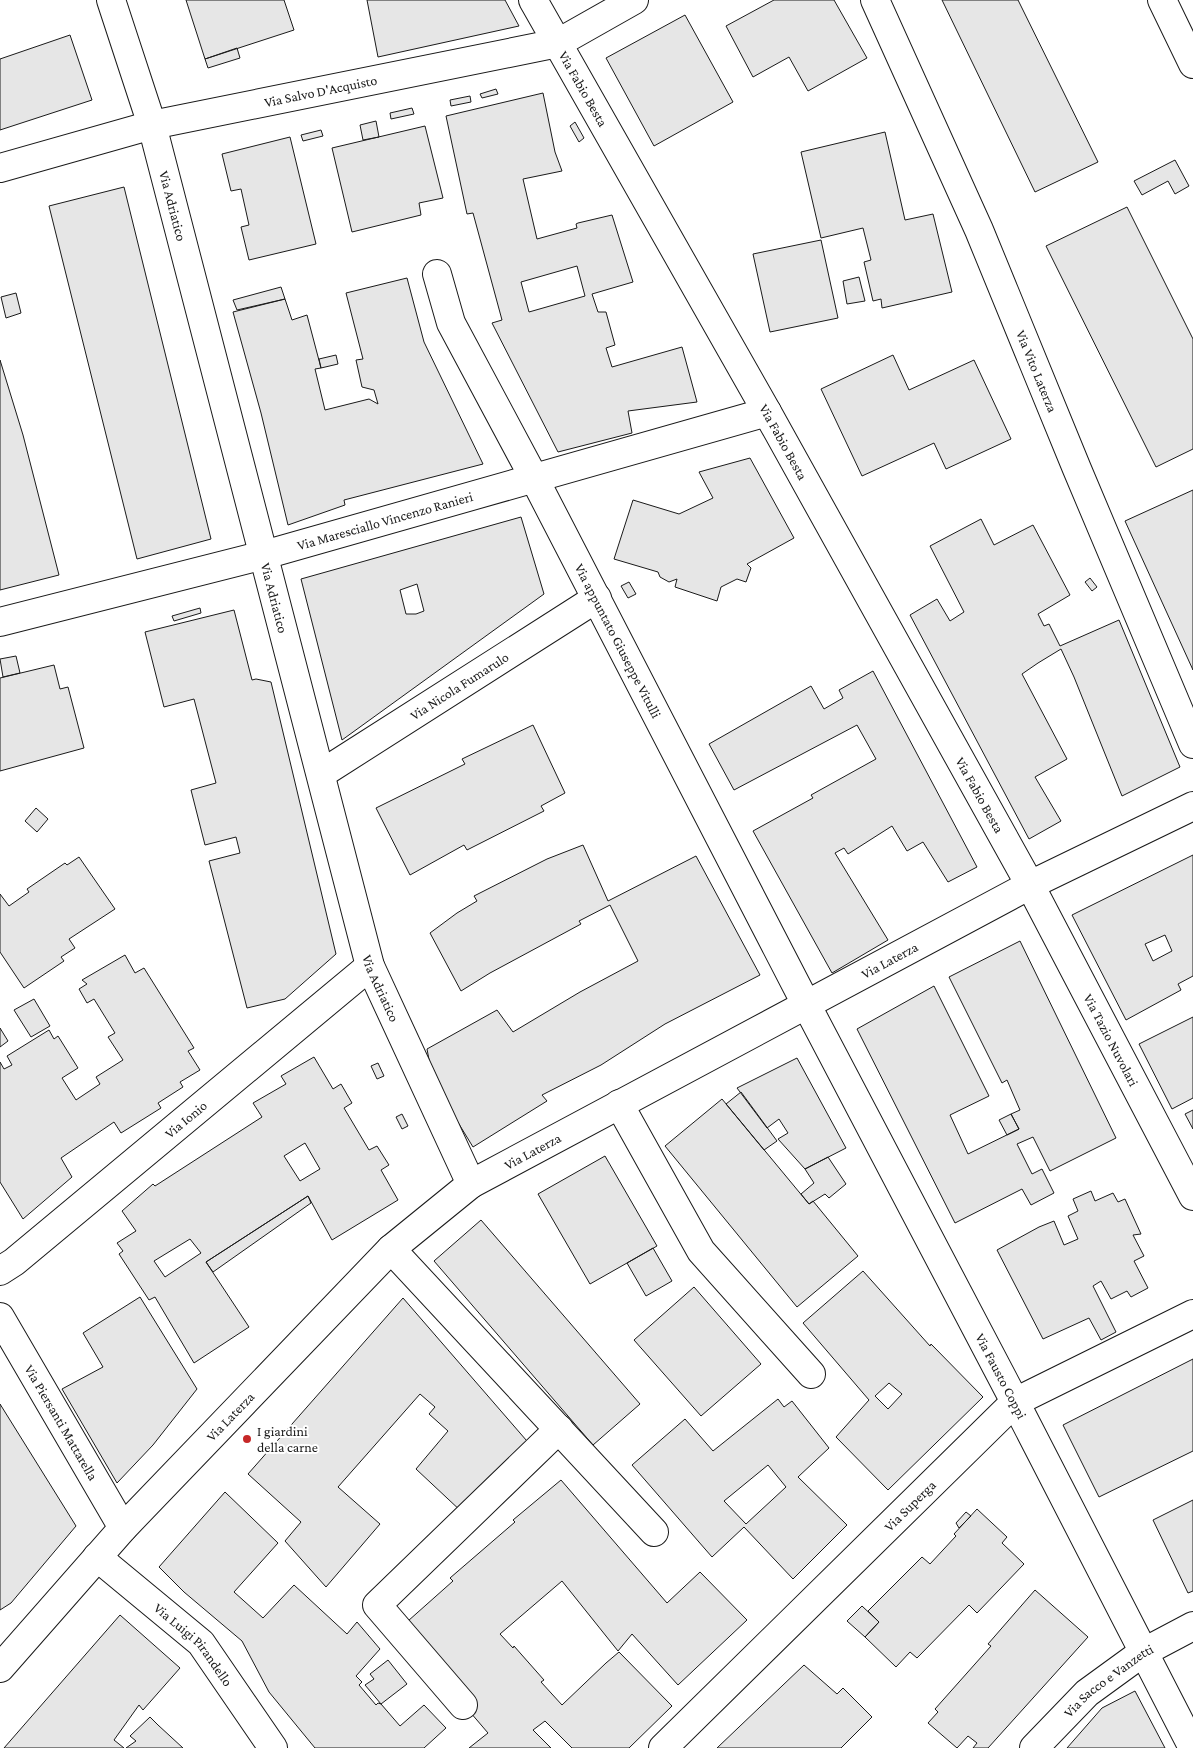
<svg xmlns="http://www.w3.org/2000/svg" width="1193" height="1748" font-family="'Crimson Pro',serif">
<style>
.building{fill:#e6e6e6;stroke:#1a1a1a;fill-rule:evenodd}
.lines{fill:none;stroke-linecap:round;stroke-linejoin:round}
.minor-casing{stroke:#1a1a1a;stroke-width:30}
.tertiary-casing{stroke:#1a1a1a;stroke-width:30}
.minor{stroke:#fff;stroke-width:28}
.tertiary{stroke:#fff;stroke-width:28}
.poi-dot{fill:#c62828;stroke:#fff;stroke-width:2}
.labels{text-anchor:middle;stroke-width:4;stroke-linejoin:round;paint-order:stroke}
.street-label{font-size:14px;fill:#1a1a1a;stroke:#fff}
.poi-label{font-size:14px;fill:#1a1a1a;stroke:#fff;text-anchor:start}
</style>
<rect width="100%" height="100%" fill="#fff"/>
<path class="building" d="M186,0H284L294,30L205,59Z
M367,0H505L519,26L378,57Z
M774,0H834L867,58L808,91L789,57L753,77L726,26Z
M942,0H1018L1098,162L1035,192Z
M685,15L733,102L654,146L606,58Z
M70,35L92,100L0,130V59Z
M237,48L240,58L208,68L205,59Z
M496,89L498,94L482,98L480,94Z
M543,93L555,152L562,171L523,179L537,239L577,228L576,224L578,223L612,215L633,282L592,294L598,312H606L615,345L606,348L612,367L682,347L697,402L628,411L632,433L558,452L492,323L502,320L473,213L467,214L446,116ZM577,266L585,296L529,312L521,282Z
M470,96L471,102L451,106L450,100Z
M412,108L414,114L391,119L390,113Z
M376,121L379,137L363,140L360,125Z
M575,122L584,138L579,142L570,126Z
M425,126L443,198L419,203L421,215L352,232L332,148Z
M321,130L323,136L303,141L301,135Z
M885,132L905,220L933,214L952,292L882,308L881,299L873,301L864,262L871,260L863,228L821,238L801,152Z
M290,137L316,244L249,260L241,227L249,225L241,189L231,191L222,154Z
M1175,160L1189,186L1175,194L1168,181L1142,195L1134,181Z
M124,187L211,539L137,559L49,206Z
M1127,207L1193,339V449L1156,467L1046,246Z
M821,240L838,318L770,332L753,254Z
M859,277L865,301L847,304L843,281Z
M407,278L424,342L483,464L344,500L345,505L288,525L261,413L233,312L285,299L292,320L307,315L321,368L315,369L325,410L369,399L378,404L374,390L362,387L356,360L363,359L346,293Z
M281,287L285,299L237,310L233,300Z
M16,293L21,313L6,318L1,297Z
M336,355L338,364L321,368L319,359Z
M893,355L909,390L974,360L1011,439L946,469L934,443L862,476L821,389Z
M0,360L23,435L59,575L0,590Z
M750,458L794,538L747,564L751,568L746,582L737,579L721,587L717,601L675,587L677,579L669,582L660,577L658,572L614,559L633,500L679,514L713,498L699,472Z
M1193,490V670L1125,521Z
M521,517L544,594L342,740L301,579ZM417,584L424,611L416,614H406L400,590Z
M981,519L994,545L1033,525L1070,595L1038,614L1044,626L1049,624L1060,646L1119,620L1180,767L1122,796L1074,677L1061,649L1038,663L1022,674L1067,759L1035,777L1061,821L1029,839L910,615L937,599L950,621L964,612L930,546Z
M1090,578L1097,587L1092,591L1085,582Z
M629,582L636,594L628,598L621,586Z
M200,608L201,613L174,621L172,616Z
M234,610L252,680L256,679L271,682L336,954L285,999L247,1008L209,861L240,853L236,837L205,845L191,790L216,783L194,699L164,707L145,632Z
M16,656L20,673L3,677L0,659Z
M54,665L60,689L68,687L84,748L0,771V678Z
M873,671L977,867L948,882L923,842L907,851L892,826L848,854L844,848L835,853L888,940L832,973L753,831L813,798L811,795L876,759L857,725L734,790L709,744L811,686L824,709L843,698L839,690Z
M533,725L565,793L541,806L544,811L467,850L464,845L410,875L376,808L465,764L462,759Z
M36,808L48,819L37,832L25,821Z
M583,845L608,901L696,856L760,975L665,1024L601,1065L542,1095L547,1101L473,1147L429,1075L430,1065L427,1049L497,1010L513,1032L580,992L638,961L610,905L579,921L581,924L490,973L461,991L430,933L457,913L477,901L474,896L547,859Z
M1193,855V976L1178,984L1181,990L1126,1020L1072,915ZM1165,935L1172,951L1153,961L1145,944Z
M79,857L115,909L69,939L75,948L61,957L64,961L24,988L0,952V894L9,906L29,892L27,889L65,863L67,865Z
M1020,941L1116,1138L1050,1171L1033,1137L1017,1144L1032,1174L1042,1169L1054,1193L1031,1205L1022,1189L955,1223L857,1029L934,986L989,1096L950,1115L968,1154L1019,1129L1011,1114L1020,1110L1007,1080L1002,1083L949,977Z
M125,955L135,973L144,968L194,1048L188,1051L200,1070L180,1082L183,1087L158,1103L161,1108L121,1133L114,1122L61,1158L72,1177L23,1219L0,1182V1062L4,1069L12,1065L7,1056L49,1030L54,1039L58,1036L78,1068L62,1078L76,1100L100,1084L96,1077L123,1060L108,1037L115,1033L94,999L87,1003L79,989L87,984L82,980Z
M34,999L50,1026L31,1037L14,1010Z
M1193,1017V1098L1172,1109L1139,1044Z
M0,1028L8,1041L0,1047Z
M314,1057L333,1089L341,1084L352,1103L344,1108L369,1150L377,1146L389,1165L381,1170L398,1200L332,1240L308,1196L206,1262L249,1327L194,1363L155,1297L149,1300L119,1254L123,1251L117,1243L136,1231L122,1211L153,1184L155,1186L262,1117L253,1103L286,1084L281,1076ZM305,1143L320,1169L300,1181L284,1156ZM190,1239L201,1253L165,1277L154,1261Z
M797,1058L846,1148L805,1169L778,1139L788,1133L779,1119L767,1128L737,1088Z
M378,1063L384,1076L377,1079L371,1066Z
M741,1092L777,1141L764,1150L726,1104Z
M722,1099L809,1204L813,1201L858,1256L797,1307L665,1146Z
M1193,1110V1129L1185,1114Z
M402,1114L408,1126L402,1129L396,1117Z
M1011,1114L1019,1129L1007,1135L999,1120Z
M605,1156L657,1246L590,1284L538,1194Z
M828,1157L846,1184L829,1198L825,1194L809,1204L801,1194L814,1183L805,1169Z
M1091,1191L1095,1201L1113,1193L1118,1202L1125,1199L1141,1234L1133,1235L1144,1256L1134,1261L1148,1288L1131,1297L1127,1291L1111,1299L1101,1281L1093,1286L1116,1332L1101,1340L1089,1318L1043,1339L997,1250L1039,1227L1054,1221L1064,1245L1078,1239L1068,1216L1078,1211L1073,1199Z
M308,1196L311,1203L213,1272L206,1262Z
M481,1220L640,1404L593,1445L434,1261Z
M653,1248L672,1281L646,1296L627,1263Z
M863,1271L930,1346L931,1344L983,1397L888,1490L836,1437L869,1400L803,1323ZM889,1383L902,1394L888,1409L875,1396Z
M694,1287L761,1364L701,1416L634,1340Z
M140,1297L197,1389L153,1445L117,1483L62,1389L103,1367L83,1333Z
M403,1298L533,1448L463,1513L416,1469L448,1431L429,1414L435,1407L420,1394L338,1487L380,1524L326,1587L285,1541L301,1522L248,1474Z
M1193,1359V1451L1099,1497L1063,1425Z
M778,1399L784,1407L792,1401L829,1448L798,1477L847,1525L793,1579L744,1527L712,1557L632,1465L685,1419L713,1451ZM768,1465L786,1487L746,1524L724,1501Z
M0,1404L76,1526L11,1603L0,1610Z
M561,1480L667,1603L700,1572L747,1620L678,1685L632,1634L618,1651L562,1581L500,1634L513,1648L514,1646L521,1654L544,1680L541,1682L562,1705L606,1663L619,1652L672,1706L629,1748H572L545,1721L533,1730L551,1748H469L488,1733L399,1629L453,1581L450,1578L515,1522L513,1520Z
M225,1492L278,1543L234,1592L263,1618L294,1585L347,1634L357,1622L380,1649L356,1676L362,1682L359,1685L376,1705L378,1703L381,1704L400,1726L424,1705L446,1728L424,1748H315L269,1692L242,1641L184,1592L159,1567Z
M1193,1500V1591L1188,1593L1153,1520Z
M977,1509L1007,1537L1002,1543L1024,1564L977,1613L969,1605L917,1658L910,1652L896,1667L865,1637L879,1622L868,1611L922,1557L930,1564L956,1536L954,1534Z
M966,1512L971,1516L959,1528L956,1523Z
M1035,1590L1088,1637L988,1748H973L977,1743L968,1736L957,1748L928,1723L938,1712L935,1709L991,1646L988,1644Z
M862,1606L879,1622L865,1637L847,1621Z
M120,1615L180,1668L143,1710L139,1705L114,1740L124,1748H4Z
M388,1660L407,1684L381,1704L365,1685L374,1679L370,1674Z
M804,1665L837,1694L843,1688L872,1717L841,1748H717Z
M1135,1691L1165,1748H1067L1102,1708Z
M150,1717L158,1725L183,1748H126L136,1741L130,1736Z"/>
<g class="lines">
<defs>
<g id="minor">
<path id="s1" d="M111,0L152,125L370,966L471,1184"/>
<path id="s2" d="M533,0L767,412L1030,885L1193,1196"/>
<path id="s3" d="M875,0L979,230L1077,469L1193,744"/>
<path d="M1162,0L1193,64"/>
<path id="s4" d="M0,168L152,125L558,43L634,0"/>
<path id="s5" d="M437,274L451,323L534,478L806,1004L1015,1402L1193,1748"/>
<path id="s6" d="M0,622L264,555L767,412"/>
<path id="s7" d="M321,774L597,598"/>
<path d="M619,1104L701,1251L811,1374"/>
<path d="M391,1249L654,1532"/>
<path id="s8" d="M0,1271L14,1262L370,966"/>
<path id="s9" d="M0,1317L123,1528"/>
<path id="s10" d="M97,1557L201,1643L273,1748"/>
<path d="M463,1705L377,1605L559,1429"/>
<path id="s11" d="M663,1748L1015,1402L1193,1314"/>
<path id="s12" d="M1034,1748L1087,1693L1142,1653L1193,1626"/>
</g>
<g id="tertiary">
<path id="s13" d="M0,1668L123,1528L391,1249L471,1184L1030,885L1193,806"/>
</g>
</defs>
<use href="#minor" class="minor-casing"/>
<use href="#tertiary" class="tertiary-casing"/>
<use href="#minor" class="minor"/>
<use href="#tertiary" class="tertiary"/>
</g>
<circle class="poi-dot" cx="247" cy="1439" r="5"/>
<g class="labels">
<g class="street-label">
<text dy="5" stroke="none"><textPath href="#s2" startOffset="102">Via Fabio Besta</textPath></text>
<text dy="5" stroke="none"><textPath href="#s4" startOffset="330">Via Salvo D'Acquisto</textPath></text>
<text dy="5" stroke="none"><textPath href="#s1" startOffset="215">Via Adriatico</textPath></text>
<text dy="5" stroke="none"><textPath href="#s3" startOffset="405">Via Vito Laterza</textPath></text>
<text dy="5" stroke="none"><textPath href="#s2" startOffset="508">Via Fabio Besta</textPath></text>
<text dy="5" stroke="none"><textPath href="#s6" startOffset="398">Via Maresciallo Vincenzo Ranieri</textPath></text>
<text dy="5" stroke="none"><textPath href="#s1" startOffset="620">Via Adriatico</textPath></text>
<text dy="5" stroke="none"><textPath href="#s5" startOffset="410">Via appuntato Giuseppe Vitulli</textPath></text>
<text dy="5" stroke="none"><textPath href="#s7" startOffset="164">Via Nicola Fumarulo</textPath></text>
<text dy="5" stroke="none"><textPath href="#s2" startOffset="912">Via Fabio Besta</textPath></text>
<text dy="5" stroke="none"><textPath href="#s13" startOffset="1151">Via Laterza</textPath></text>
<text dy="5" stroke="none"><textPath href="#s1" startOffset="1025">Via Adriatico</textPath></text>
<text dy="5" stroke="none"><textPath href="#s2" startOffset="1190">Via Tazio Nuvolari</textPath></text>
<text dy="5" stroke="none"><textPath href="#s8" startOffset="240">Via Ionio</textPath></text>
<text dy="5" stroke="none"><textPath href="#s13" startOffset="746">Via Laterza</textPath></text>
<text dy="5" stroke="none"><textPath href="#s5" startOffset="1239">Via Fausto Coppi</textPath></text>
<text dy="5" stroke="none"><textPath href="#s13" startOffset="341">Via Laterza</textPath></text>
<text dy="5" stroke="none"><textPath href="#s9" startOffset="122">Via Piersanti Mattarella</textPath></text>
<text dy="5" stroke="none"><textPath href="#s11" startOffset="346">Via Superga</textPath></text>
<text dy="5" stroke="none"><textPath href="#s10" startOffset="131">Via Luigi Pirandello</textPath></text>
<text dy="5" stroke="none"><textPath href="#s12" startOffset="101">Via Sacco e Vanzetti</textPath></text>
</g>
<g class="poi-label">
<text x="257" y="1436">I giardini<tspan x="257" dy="16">della carne</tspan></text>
</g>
</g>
</svg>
